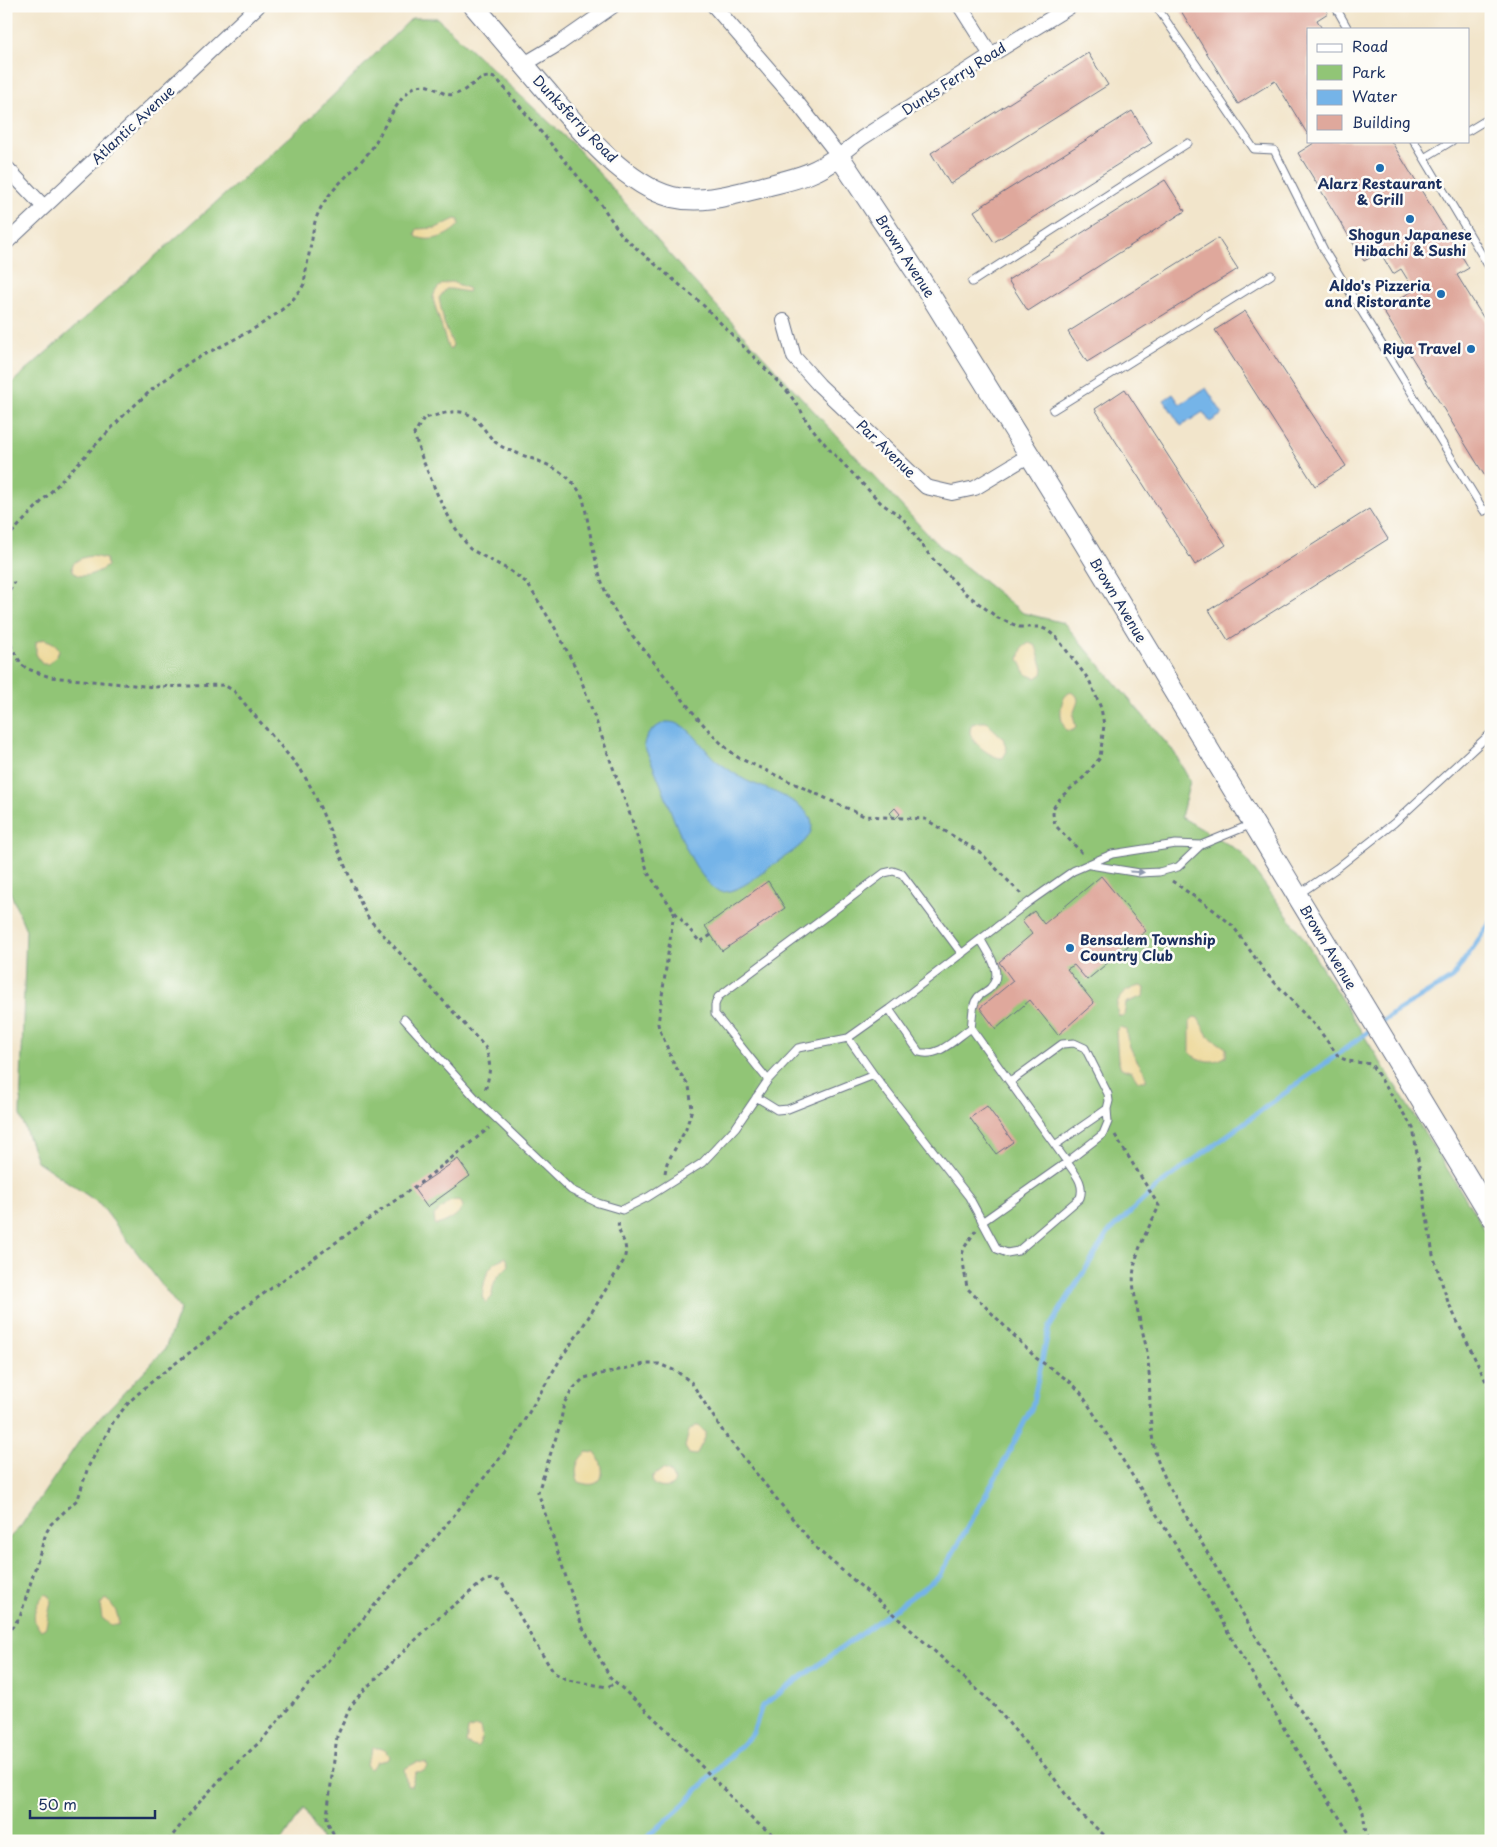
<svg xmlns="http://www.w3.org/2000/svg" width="1497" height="1847" font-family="'Playpen Sans',sans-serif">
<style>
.green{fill:#91c576;stroke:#567a6a}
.sand{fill:#eeda9e;stroke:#84847e}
.water{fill:#75b4e8;stroke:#4872a3}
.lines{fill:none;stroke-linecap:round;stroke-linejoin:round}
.stream{stroke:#75b4e8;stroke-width:5}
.building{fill:#dfa89c}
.lane-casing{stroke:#666f84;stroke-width:9}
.street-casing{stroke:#666f84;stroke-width:16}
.secondary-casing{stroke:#666f84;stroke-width:22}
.path{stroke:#666f84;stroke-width:3;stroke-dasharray:4 4;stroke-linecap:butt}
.lane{stroke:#fff;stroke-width:7}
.street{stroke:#fff;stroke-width:14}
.secondary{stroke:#fff;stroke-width:20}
.oneway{fill:#8d97ae}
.poi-dot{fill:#1f6fb2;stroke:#fdfcf7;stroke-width:2}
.labels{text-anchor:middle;stroke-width:5;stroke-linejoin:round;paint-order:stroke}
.street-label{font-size:14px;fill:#1b2f5e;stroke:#fdfcf7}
.poi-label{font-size:14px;font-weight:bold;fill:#1b2f5e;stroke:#fdfcf7}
</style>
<rect width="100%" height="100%" fill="#fdfcf7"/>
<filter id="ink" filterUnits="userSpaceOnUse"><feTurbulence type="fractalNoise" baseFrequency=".02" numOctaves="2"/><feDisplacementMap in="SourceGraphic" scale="10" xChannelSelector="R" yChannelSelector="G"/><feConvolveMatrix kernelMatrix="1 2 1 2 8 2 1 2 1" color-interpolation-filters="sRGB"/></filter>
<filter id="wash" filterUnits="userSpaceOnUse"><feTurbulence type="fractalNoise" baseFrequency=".0096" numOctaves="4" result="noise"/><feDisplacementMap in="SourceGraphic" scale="20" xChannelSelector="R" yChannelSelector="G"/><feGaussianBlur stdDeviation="1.12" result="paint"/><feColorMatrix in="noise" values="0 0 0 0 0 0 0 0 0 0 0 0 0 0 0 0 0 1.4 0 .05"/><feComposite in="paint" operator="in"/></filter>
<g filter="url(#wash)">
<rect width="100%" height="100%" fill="#f2e5cb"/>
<path class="green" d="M412,18H437L578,149L677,263L934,541L1023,613L1064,623L1174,752L1190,781L1181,817L1241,852L1302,936L1474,1212L1491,1240V1841H322L304,1808L282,1841H6V1541L21,1526L82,1437L165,1349L180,1309L100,1204L37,1161L20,1115L26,930L6,882V388L300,128Z"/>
<path class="sand" d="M455,219L459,220V225C448,236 432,243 417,237L415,234L417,229L436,228Z
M452,282L469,289L468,292L451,289H446L439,298L444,323L453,345L450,350L448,348L433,299C434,289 442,282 452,282Z
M92,556L106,559L107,566C98,573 73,584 72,566C76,559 84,557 92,556Z
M43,639C49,641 57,643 59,650L57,656L48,664H42L36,654V642Z
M1029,643L1036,646L1043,669L1042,674L1036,678L1026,674L1019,659L1022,648Z
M1071,692L1077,696L1078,701L1073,715L1076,728L1071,731L1066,730C1059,720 1058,697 1071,692Z
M980,722H986L1003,738L1007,751L1003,758C993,759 971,743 970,732C970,729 971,727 972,724Z
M1141,986L1145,988L1144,996L1126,1003L1124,1016H1119C1111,1000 1126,988 1141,986Z
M1194,1017L1198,1018L1208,1036L1226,1048V1056C1216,1064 1199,1062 1190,1053V1021Z
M1120,1027L1126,1029C1127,1047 1136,1059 1146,1074V1081H1138L1132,1072L1121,1068L1118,1060L1116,1031Z
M457,1200L461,1202L463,1206C460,1215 445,1224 435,1225L434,1215L449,1202Z
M506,1257L509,1265C497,1278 493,1278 492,1297L486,1303L482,1297C485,1278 486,1264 506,1257Z
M695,1426H699L705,1432V1438L696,1455L689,1454L685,1447L689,1431Z
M587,1452L595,1453C608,1469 604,1492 579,1482C573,1472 577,1458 587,1452Z
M663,1469L670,1472L675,1482C671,1489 660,1489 653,1484L652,1477Z
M45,1594L50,1596L51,1602L46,1626L45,1628L41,1630C29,1621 35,1603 45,1594Z
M105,1599C113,1603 120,1616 118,1625H111L102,1618L100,1605Z
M475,1727H479C483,1733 482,1743 477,1748L466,1743L468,1730Z
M373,1748C380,1747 388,1750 390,1757L388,1760L377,1762L372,1768L369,1769L366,1764Z
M417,1762L426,1763L427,1767L424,1771L416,1772L411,1786H407L404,1769Z"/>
<path class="water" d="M1206,388L1223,414L1210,422L1203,412L1181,426L1164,400L1173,394L1180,404Z
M666,722C691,721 701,749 718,762C727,768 737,776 747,781C765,789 828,807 808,837C800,848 787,855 776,863C759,874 740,893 720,892C691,876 673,815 661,785C656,772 650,759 644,746C644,734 656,726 666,722Z"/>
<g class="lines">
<path class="stream" d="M1379,1024L1394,1013L1451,979L1491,922
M643,1841L678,1810L753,1733L762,1706L940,1576L1002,1466L1032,1407L1049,1328L1108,1233L1157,1187L1372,1029"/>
</g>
<g id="blocks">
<path class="building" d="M1178,6H1324L1328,13L1317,20L1322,29H1308V135L1275,81L1238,104Z
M1088,53L1108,85L950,184L931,153Z
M1132,111L1152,143L994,242L974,211Z
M1312,141H1391L1469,268L1457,275L1491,330V486L1382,309L1414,290L1401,269L1393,274L1380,252L1364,261L1298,153L1314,143Z
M1165,180L1185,211L1028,311L1008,280Z
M1218,238L1238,269L1087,362L1068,332Z
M1245,311L1346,466L1315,486L1215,330Z
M1125,389L1226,545L1195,565L1095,409Z
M1369,509L1388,539L1228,640L1209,610Z
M895,808L900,814L895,819L890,813Z
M1101,876L1146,931L1087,980L1074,965L1067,969L1094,1003L1058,1035L1030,1000L996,1029L980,1008L1013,981L999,962L1032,934L1022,921L1034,911L1044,924Z
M768,881L785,908L722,951L705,926Z
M987,1106L1013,1142L996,1154L970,1118Z
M458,1159L470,1176L427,1207L414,1189Z"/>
</g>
</g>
<g filter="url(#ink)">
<use href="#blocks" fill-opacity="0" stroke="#666f84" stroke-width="1"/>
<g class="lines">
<defs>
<path id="lane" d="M1156,6L1254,149L1274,150L1324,250L1484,511L1491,507
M1335,6L1348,29
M1490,6L1491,8
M1468,131L1491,117
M1414,141L1424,158L1452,141
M1424,158L1489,267L1491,274
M972,282L1188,143
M1053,410L1271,275
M1090,865L1140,873L1159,872L1178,867L1201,845L1252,824
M1299,894L1337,868L1394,823L1491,733
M889,1009L919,1052C939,1058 955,1039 971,1028C973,1018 971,1005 978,997C982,993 988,991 991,987C1004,973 988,953 981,940
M404,1019L480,1103L571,1190L598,1203L622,1210L648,1197L702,1163L736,1127L768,1080L798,1048L848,1038L889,1009L1029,902L1073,871L1112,854L1176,844L1201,845
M848,1038L874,1075L969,1197L997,1249L1007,1253L1018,1251L1080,1198C1085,1183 1075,1174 1067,1162L971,1028
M768,1080L715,1014V1005L718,997L884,873L893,871L902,874L962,954
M1010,1082L1062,1044L1074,1043L1085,1048L1108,1094L1109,1101L1107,1109L1055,1145
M756,1097L777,1110L788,1109L874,1075
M982,1222L1067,1162L1103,1134L1108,1122L1107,1109"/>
<path id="street" d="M714,6L792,96L839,156L862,138L991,55L1071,6
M960,6L991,55
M523,65L560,43L613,6
M6,167L44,207
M6,243L258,6
M784,321L794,357L819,385L926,487L952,493L975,488L1028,456"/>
<path id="secondary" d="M474,6C497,33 520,60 543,87C575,124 624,185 672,197C701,204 731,195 759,188C791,179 812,177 839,156L916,272L1084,543L1491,1216"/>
</defs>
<use href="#lane" class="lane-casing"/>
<use href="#street" class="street-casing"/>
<use href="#secondary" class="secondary-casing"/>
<path class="path" d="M6,539L125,414L156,386L193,360L198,358C231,340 286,318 304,284C306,269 309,254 312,239C313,231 314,223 317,216C328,188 355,172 372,148C382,132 398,97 413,88C432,78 440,99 456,94C470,90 481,71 497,79L600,203L623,237L701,303L787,391L799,407L807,422L829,449L882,504L902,517L930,556L965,593L998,618L1020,627H1040L1047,630L1057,638L1089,680L1101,708L1104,725L1100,758L1084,777L1062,796L1054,807L1053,814L1055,825L1084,855
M6,598L14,582
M6,629L12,648L22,665L28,669L50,677L154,687L224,685L234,691L301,770L313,791L363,908L369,919L485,1047C492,1065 490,1073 485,1091
M1172,881L1215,911L1233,926L1265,972L1319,1030L1339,1057L1348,1061L1371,1064L1413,1128L1433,1255L1448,1302L1491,1392
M711,935L700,942L674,911L648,873L632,820L579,674L555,628L527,583L509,570L470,549L452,523L438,496L422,458L414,434L424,418C436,416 453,409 465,413C481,418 485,435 498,444C504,449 512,451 519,454C545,463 570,471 583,498C590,530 594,563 606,593C617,621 639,642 656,665C682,697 706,734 739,758L864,816L925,819L981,853L1021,894
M1115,1135L1159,1206C1150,1226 1137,1247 1134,1269C1130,1292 1143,1328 1147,1352C1152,1385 1147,1418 1155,1451C1157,1462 1163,1472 1167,1483L1280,1678L1357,1800L1363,1812L1367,1841
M665,1173L667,1163L686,1129L692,1109L689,1086L675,1066L659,1028L658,1024L674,912
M976,1230L964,1248L962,1255L967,1288L1036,1358L1072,1383L1081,1393L1203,1589L1286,1732L1354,1841
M892,1613L992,1703L1052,1775L1078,1812L1111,1841
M6,1635L20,1617L46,1533L51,1524L78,1499L88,1467L115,1419L131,1400L156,1378L209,1338L242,1309L424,1180L489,1128
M168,1841L196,1806L227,1772L262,1740L383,1595L438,1535L508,1448L561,1358L578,1334L623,1262C632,1240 615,1238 619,1219
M337,1841L327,1821V1816L337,1736L351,1706L361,1693L439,1617L484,1581C490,1579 496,1578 502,1583L533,1640L554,1673L568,1680L607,1687L616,1683
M768,1841L771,1833
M787,1841L775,1836L753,1820L667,1730L610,1677L582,1626L538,1492L560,1425L564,1403L574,1388L584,1378L645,1364H659L676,1371L691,1382L726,1436L817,1549L890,1611"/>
<use href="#lane" class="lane"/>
<use href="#street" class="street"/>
<use href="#secondary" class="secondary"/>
</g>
<defs><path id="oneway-solid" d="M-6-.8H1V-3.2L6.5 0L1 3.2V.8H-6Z" transform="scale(1.25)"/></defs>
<use class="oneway" href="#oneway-solid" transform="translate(1137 872) rotate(4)"/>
</g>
<g class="poi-dot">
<circle cx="1380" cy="168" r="5"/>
<circle cx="1410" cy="219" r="5"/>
<circle cx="1441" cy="294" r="5"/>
<circle cx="1471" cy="349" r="5"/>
<circle cx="1070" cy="948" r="5"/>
</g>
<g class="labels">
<g class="street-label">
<text transform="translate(954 79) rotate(-33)" y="5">Dunks Ferry Road</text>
<text transform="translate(575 119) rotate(46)" y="5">Dunksferry Road</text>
<text transform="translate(133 125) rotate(-43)" y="5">Atlantic Avenue</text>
<text transform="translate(905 256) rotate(57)" y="5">Brown Avenue</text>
<text transform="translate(886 449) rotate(44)" y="5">Par Avenue</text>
<text transform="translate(1118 600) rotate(59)" y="5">Brown Avenue</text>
<text transform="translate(1328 947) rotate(59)" y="5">Brown Avenue</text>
</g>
<g class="poi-label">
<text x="1380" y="189">Alarz Restaurant<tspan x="1380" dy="16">&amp; Grill</tspan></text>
<text x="1410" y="240">Shogun Japanese<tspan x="1410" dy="16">Hibachi &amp; Sushi</tspan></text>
<text x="1431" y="291" text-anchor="end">Aldo's Pizzeria<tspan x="1431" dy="16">and Ristorante</tspan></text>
<text x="1461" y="354" text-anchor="end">Riya Travel</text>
<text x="1080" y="945" text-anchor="start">Bensalem Township<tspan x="1080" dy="16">Country Club</tspan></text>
</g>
</g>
<rect width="1497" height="1847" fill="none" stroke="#fdfcf7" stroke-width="25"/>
<rect x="1307" y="28" width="162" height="115" fill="#fdfcf7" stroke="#a3aaba"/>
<rect x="1317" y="44" width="25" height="8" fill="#ffffff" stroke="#a3aaba"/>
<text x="1352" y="52" font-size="15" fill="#1b2f5e">Road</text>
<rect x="1317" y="65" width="25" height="15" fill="#91c576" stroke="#a3aaba"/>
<text x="1352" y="78" font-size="15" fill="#1b2f5e">Park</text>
<rect x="1317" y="90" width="25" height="15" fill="#75b4e8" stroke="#a3aaba"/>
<text x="1352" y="102" font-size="15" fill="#1b2f5e">Water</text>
<rect x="1317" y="115" width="25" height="15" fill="#dfa89c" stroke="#a3aaba"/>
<text x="1352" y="128" font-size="15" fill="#1b2f5e">Building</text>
<path d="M30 1810v8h125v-8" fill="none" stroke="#1b2f5e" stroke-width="2.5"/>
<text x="38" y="1810" font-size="15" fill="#1b2f5e" stroke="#fdfcf7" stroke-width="4" paint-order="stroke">50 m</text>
</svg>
